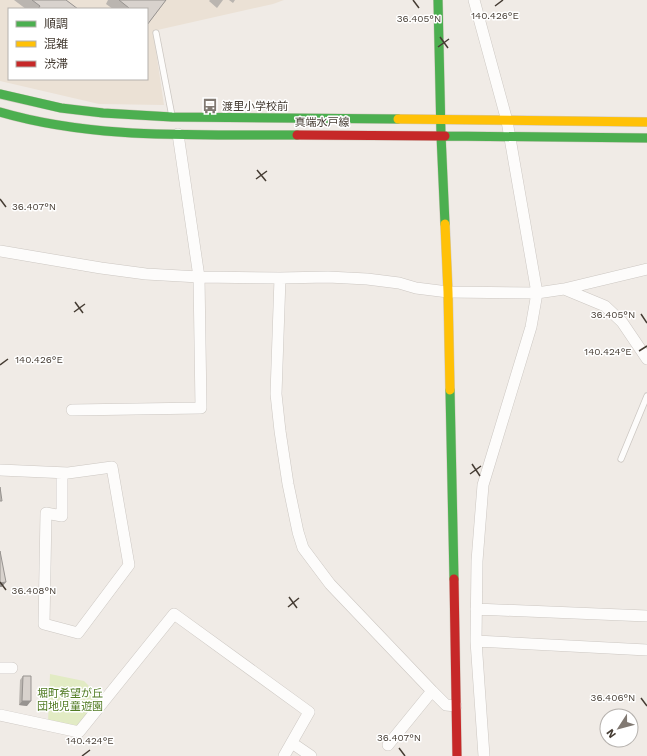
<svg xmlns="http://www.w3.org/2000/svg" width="647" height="756" font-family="'Work Sans','Noto Sans JP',sans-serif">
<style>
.education{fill:#ebe1d5;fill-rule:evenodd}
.green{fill:#e2ebc4}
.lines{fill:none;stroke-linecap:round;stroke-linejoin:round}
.lane-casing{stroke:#ccc7c2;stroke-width:7}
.street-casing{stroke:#ccc7c2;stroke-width:12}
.fast-casing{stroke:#d1c9be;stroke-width:10}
.slow-casing{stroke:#d1c9be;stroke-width:10}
.jam-casing{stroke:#d1c9be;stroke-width:10}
.lane{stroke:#fdfcfb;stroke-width:5.5}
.street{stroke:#fdfcfb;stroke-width:11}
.fast{stroke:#4caf50;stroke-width:9}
.slow{stroke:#ffc107;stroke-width:9}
.jam{stroke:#c62828;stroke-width:9}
.wall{fill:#bab5b0}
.shaded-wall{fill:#979390}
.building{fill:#d8d2cd;stroke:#979390}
.ticks{fill:none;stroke:#453c33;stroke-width:1.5}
.labels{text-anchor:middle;stroke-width:3;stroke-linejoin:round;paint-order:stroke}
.poi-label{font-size:11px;fill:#453c33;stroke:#fff;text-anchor:start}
.street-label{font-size:11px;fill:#453c33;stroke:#fff}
.park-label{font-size:11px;fill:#517b23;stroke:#fff}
.ticks-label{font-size:10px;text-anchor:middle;fill:#453c33;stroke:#fff;stroke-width:3;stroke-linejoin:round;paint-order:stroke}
</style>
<rect width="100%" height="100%" fill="#f0ebe6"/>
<path class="education" d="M0,0H284L273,4L153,31L164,105L99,104L0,81ZM9,9H147V79H9Z"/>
<path class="green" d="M50,674L84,681L100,697L76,727L48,722Z"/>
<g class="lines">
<defs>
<path id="lane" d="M156,33L172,116
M621,459L647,396"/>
<path id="street" d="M474,0L507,121L537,293L531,327L483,485L477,561L476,641L484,756
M0,251L101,268L146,274L199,277L280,278L328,277L367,279L399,283L416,288L448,292L537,293L564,289L605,306L622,322L647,359
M280,278L276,394L280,431L288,484L298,532L303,548L330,584L432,691L446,705L456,706
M564,289L647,269
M72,410L201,408L199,277L178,134
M0,470L68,473L112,467L129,565L78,633L44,624L46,513L62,516V473
M476,609L647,616
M476,641L647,650
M0,668H12
M0,715L79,732L174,614L309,712L284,756
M292,743L311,756
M388,745L432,691"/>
<path id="fast" d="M438,0L441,135L445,224
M0,94L61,108L103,113L172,117L398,119
M0,112C96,140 198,134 297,135
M445,136L647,138
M450,390L454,579"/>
<path id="slow" d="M398,119L647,122
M445,224L448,292L450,390"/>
<path id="jam" d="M297,135L445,136
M454,579L457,756"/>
</defs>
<use href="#lane" class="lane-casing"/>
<use href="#street" class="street-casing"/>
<use href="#fast" class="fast-casing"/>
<use href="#slow" class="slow-casing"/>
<use href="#jam" class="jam-casing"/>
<use href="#lane" class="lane"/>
<use href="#street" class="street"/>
<use href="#fast" class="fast"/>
<use href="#slow" class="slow"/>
<use href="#jam" class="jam"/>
</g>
<path class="wall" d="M14,0H66L78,9H26Z
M108,0H166L147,25V9H113L106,4Z
M210,0H223L217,8L209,1Z
M229,0H235L233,3Z
M23,676L27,706L19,705L20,680Z"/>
<path class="shaded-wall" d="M6,582L2,587H0V583Z
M22,701H31L27,706L19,705Z"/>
<path class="building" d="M32,0H66L78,9H38L40,6Z
M119,0H166L147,25V9H128L129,8Z
M0,487L2,501H0Z
M0,551L6,582L0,583Z
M23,676H31V701H22Z"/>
<path class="ticks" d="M413,0L419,8M495,6L503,0M440,37L448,48M438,47L449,39M257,170L266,181M256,179L267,171M0,199L6,207M75,302L83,313M74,312L85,304M641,314L647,323M639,351L647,346M0,365L8,359M472,464L480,476M470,474L481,466M0,582L6,590M289,597L297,608M288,607L299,598M641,698L647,706M399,748L405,756M82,756L90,750"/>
<defs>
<symbol id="bus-bare" viewBox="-9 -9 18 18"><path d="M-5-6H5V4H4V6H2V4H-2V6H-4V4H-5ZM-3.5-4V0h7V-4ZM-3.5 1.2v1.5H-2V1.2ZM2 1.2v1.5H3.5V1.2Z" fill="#817972" stroke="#fff" stroke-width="2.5" paint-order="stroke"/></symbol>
</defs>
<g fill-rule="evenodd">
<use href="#bus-bare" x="199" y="95" width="22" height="22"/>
</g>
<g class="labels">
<g class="poi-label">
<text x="222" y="110">渡里小学校前</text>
</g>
<g class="street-label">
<text x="322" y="126">真端水戸線</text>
</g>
<g class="park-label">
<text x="70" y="697">堀町希望が丘<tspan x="70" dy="13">団地児童遊園</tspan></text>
</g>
</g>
<g class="ticks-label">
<text x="495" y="19">140.426°E</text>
<text x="419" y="22">36.405°N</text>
<text x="34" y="210">36.407°N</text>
<text x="613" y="318">36.405°N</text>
<text x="608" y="355">140.424°E</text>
<text x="39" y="363">140.426°E</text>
<text x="34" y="594">36.408°N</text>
<text x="613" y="701">36.406°N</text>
<text x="399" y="741">36.407°N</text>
<text x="90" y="744">140.424°E</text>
</g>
<rect x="8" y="8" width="140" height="72" fill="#ffffff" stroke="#b5b1ad"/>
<rect x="16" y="21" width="20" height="6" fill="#4caf50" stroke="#b5b1ad"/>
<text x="44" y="28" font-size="12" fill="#453c33">順調</text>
<rect x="16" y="41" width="20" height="6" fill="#ffc107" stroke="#b5b1ad"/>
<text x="44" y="48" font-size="12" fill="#453c33">混雑</text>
<rect x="16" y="61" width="20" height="6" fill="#c62828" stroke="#b5b1ad"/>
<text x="44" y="68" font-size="12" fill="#453c33">渋滞</text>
<g transform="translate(619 728) rotate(234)"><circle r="19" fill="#ffffff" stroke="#b5b1ad"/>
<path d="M0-3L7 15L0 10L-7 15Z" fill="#817972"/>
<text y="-6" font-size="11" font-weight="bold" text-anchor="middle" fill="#453c33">N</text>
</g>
</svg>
